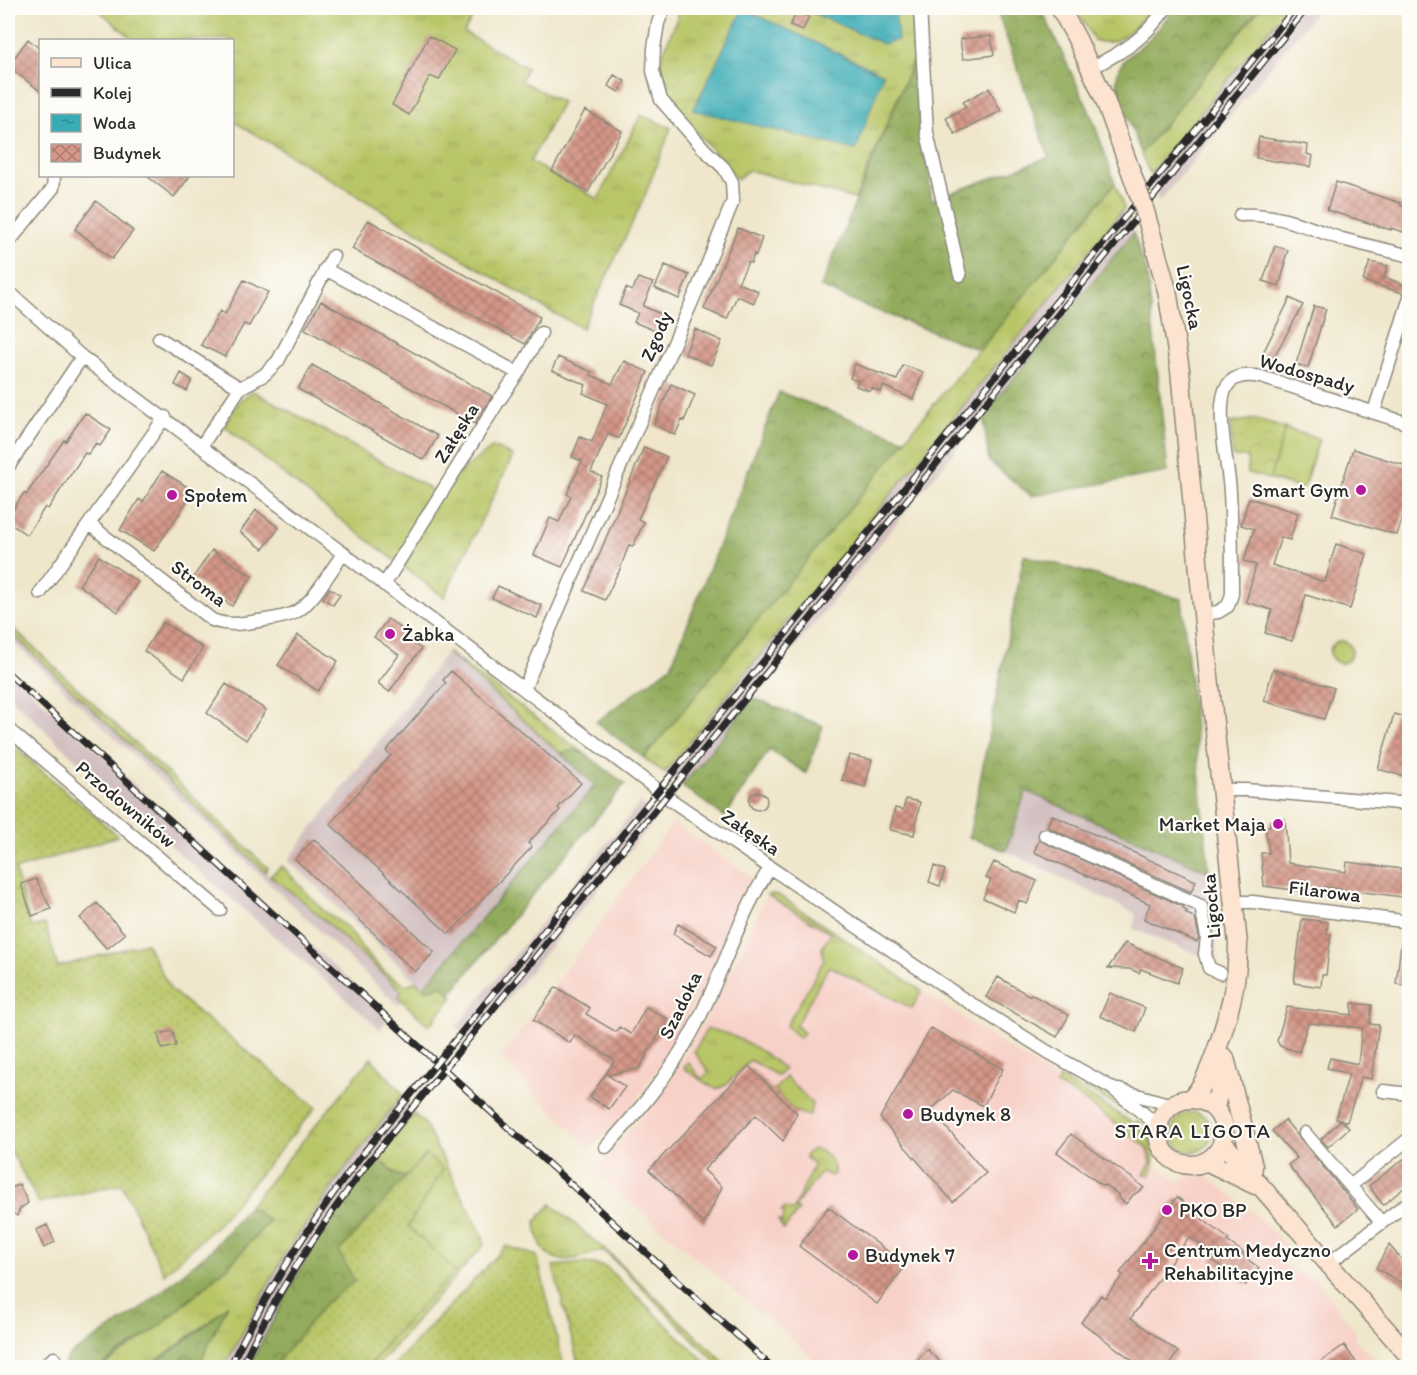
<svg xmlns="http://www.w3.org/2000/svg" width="1417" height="1375" font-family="Itim,sans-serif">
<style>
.built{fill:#f7d1c8}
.industrial{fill:#d2bfc0}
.grass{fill:url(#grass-tufts);stroke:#72784a;stroke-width:1.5}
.forest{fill:url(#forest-crowns);stroke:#5e6b44;stroke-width:1.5}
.park{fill:url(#park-crowns);stroke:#72784a;stroke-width:1.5}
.garden{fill:url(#garden-dots);stroke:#72784a;stroke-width:1.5}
.pitch{fill:#b9c668;stroke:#72784a;stroke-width:1.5}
.water{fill:url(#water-ripples);stroke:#326b70;stroke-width:1.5}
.building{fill:url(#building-cross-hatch)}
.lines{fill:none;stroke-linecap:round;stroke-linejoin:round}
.street-casing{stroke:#8d887b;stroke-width:15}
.secondary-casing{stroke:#8d887b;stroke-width:21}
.street{stroke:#fff;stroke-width:12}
.secondary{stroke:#fde4d1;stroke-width:18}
.rail-casing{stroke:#2b2b2b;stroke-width:7}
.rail{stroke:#fdfcf7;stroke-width:4.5;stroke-dasharray:14;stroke-linecap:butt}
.secondary-bridge-casing{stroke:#8d887b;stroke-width:21;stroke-linecap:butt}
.secondary-bridge{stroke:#fde4d1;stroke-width:18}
.poi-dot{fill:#b5179e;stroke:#fdfcf7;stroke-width:2}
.labels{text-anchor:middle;stroke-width:4.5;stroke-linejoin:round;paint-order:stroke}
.street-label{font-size:20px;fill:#2b2b2b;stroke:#fdfcf7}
.poi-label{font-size:20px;fill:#2b2b2b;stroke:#fdfcf7;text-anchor:start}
.neighbourhood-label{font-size:21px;letter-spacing:1.5px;fill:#2b2b2b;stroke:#fdfcf7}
</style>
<defs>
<pattern id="grass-tufts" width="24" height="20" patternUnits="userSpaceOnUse" patternTransform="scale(1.5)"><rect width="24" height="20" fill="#b9c668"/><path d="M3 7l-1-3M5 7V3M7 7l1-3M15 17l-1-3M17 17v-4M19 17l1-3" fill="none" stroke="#9faa5a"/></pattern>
<pattern id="forest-crowns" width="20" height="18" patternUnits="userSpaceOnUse" patternTransform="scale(1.5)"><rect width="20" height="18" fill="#92ab5c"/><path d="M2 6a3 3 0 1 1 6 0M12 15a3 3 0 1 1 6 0" fill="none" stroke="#778b4c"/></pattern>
<pattern id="park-crowns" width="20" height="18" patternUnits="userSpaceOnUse" patternTransform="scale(1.5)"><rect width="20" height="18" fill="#b9c668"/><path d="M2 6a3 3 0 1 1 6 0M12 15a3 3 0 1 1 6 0" fill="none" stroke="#9faa5a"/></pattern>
<pattern id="garden-dots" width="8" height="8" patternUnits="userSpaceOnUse" patternTransform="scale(1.5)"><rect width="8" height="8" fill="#b9c668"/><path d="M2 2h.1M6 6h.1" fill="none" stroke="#9faa5a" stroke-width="1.8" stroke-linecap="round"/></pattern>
<pattern id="water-ripples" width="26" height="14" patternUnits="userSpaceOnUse" patternTransform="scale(1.5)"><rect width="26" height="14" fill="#39abb5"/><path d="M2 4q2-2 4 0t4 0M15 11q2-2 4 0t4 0" fill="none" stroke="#308b93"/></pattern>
<pattern id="building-cross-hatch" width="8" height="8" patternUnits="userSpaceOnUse" patternTransform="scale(1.5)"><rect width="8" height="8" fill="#d49788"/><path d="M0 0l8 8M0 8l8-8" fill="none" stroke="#ac7b6f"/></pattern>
</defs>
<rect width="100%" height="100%" fill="#fdfcf7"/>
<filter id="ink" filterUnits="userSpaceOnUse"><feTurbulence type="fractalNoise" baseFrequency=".0167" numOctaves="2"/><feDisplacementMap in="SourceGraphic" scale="12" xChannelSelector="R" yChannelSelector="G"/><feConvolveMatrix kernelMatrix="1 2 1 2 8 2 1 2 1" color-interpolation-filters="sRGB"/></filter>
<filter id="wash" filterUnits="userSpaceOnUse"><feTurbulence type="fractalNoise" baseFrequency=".008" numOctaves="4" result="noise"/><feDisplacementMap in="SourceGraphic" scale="24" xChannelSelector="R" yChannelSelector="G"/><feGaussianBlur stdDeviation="1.35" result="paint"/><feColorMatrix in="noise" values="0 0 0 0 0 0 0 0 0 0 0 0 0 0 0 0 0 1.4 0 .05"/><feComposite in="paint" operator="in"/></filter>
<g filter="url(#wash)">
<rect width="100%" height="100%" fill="#efe6cb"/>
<path class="built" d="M673,823L755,879L703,991L660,1067L626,1115L590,1149L501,1058Z
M767,895L894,973L1148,1140L1153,1164L1179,1182L1189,1176L1205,1175L1208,1177L1254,1213L1288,1247L1279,1259L1293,1271L1316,1279L1357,1334L1354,1337L1366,1352H1369L1380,1364L1386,1367H821L804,1350L594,1171L646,1112L676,1070L723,988Z"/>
<path class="industrial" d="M1287,8H1319L1159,202L1150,174Z
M1124,208L1133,233L682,786L664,773Z
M8,630L265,872L305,903L403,991L398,997L402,1000L398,1005L8,637Z
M447,652L596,785L423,988L288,860Z
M8,670L390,1017L380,1029L177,851L72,756L8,695Z
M1026,791L1209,872L1218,962L1133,929L1136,914L1006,851Z
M641,802L658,816L473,1041L456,1027Z
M403,1094L414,1114L330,1222L285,1297L248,1367L224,1368L285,1254L344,1170Z"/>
<path class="grass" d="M96,8H478L464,32L527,68L521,81L562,102L530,162L598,199L641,115L671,128L644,198L582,328L548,310L233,121L232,40H134Z
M681,8H911L913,61L855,199L749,170L737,179L670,101L660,61Z
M1076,8H1152C1138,25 1119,50 1094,40Z
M1260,8H1287L1150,174L1141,153Z
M1115,183L1124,208L664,773L644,758Z
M253,391L434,491L493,447L513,456L444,597L333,514L224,426L239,401Z
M8,623L268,868L265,872L8,630Z
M447,652L585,754L581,751L560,753Z
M282,866L323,910L348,928L365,952L387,974L406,985L416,981L426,990L441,986L445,987L453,997L429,1026L398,997L402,991L305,903L270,876Z
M773,894L780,896L922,991L912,1008L829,966L796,1025L804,1033L799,1038L786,1026L824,960L822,948L831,933L767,895Z
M707,1029C734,1032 764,1051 784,1069L778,1076L750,1060L726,1085L717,1089L710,1086L684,1068L688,1062L701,1079L709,1072L694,1052Z
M371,1058L403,1094L344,1170L285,1254L224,1367H198L227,1306L215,1317L148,1367L99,1368C166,1326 217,1279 269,1221L249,1206Z
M786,1077L812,1103L810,1115C795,1116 784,1100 774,1090Z
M1060,1078L1135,1124L1138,1121C1152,1131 1157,1159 1151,1175L1144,1174L1151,1163L1148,1148L1078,1096L1056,1085Z
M1092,1086L1131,1111L1128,1112L1084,1088Z
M1172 1132a20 20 0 1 1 40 0a20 20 0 1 1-40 0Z
M414,1114L424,1123L483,1236L484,1245L429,1306L376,1367L368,1368L388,1341L408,1226L426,1154L406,1177C391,1177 390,1162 375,1162Z
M813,1149C823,1149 836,1163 834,1174L830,1176L822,1171L795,1206L799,1210L784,1230L778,1220L782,1222L785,1213L781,1211L785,1208L793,1211L814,1164L805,1157L808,1152Z
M551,1204L610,1254L729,1367H721L607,1253C596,1250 589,1255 579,1258C548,1265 538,1249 536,1221Z"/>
<path class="forest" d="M996,8H1041L1092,117L1115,183L980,350L855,302L821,287L913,61L932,200L1049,157Z
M1210,8H1260L1141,153L1118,91C1112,60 1132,56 1150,38C1158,31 1164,21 1171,12C1184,10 1198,15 1210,8Z
M1133,233L1147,273L1168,472L1031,496L989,461L983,416Z
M779,392L906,440L644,758L596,722L671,666Z
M1024,555L1182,599L1209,872L1026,791L1006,851L969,837Z
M753,698L823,726L806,773L769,750L725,817L682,786Z
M575,750L585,754L625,784L450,994L445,987L437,986L426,990L423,988L595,785L560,753Z
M375,1162C390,1162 391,1177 406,1177L339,1252L356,1281L326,1303L274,1367L248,1368L305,1261L330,1222Z
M249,1206L269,1221L229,1266L152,1332L99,1367L65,1368V1361L70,1355L138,1311L211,1250Z
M228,1304L198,1367H147C176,1349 204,1328 228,1304Z"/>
<path class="park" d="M1255,419L1319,439L1303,489L1248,473L1247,457H1233L1230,423Z
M1330 652a11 11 0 1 1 22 0a11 11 0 1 1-22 0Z"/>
<path class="garden" d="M8,742L118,836L15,870L31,927L45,924L58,967L146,943L171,990L316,1107L218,1224L164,1274L122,1184L39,1203L8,1146Z
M426,1154L443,1170L408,1226L455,1271L388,1341L368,1367H274L326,1303L355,1281L339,1252Z
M506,1246L537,1256L564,1367H392Z
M582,1263L595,1264L607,1268L711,1367H579L553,1266Z"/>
<path class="pitch" d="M1285,429L1319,439L1303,489L1270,479Z"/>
<path class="water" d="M802,8H895L898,40L883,44Z
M743,9L883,74L856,150L693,110Z"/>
<g id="blocks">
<path class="building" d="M797,12L809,17L803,30L790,25Z
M429,36L455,50L439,80L430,76L409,115L392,105Z
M991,36L994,55L963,59L960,39Z
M28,39L40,49V91L8,66Z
M614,75L625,81L619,92L608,86Z
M989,88L1001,111L955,134L946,118L966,107L963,102Z
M585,110L622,131L588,192L552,171Z
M1259,137L1308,145L1307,154L1313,156L1311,167L1256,158Z
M147,176H190L174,197Z
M1336,182L1401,203V206L1410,209L1403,232L1391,228V230L1327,210Z
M96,201L133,231L112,259L75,229Z
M368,220L540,317L525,344L352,249Z
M738,228L762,238L756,255L754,254L751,263L748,262L738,283L758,291L754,303L737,296L727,319L704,309Z
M1275,246L1288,250L1284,263H1286L1279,286L1263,281Z
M1370,262L1388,266L1384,277L1407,286L1403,293L1363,281Z
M665,265L689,275L679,299L655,288Z
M638,278L653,283L643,306L665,316L658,332L634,322L638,313L619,305L626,288L632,291Z
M244,280L268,292L249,326L244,324L225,357L201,345L220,311L225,314Z
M1290,298L1303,305L1272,360L1262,355Z
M321,301L492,396L475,424L305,329Z
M1314,306L1326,309L1308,368L1296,364Z
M695,329L722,341L711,365L685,354Z
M558,357L592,372L591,375L612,384L624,361L648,372L619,438L608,434L591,472L602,477L562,567L534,555L550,518L559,522L571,496L567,494L582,461L572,457L580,437L592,442L607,404L583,393L586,385L552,370Z
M855,364L897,380L903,365L923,372L913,399L883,386L881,392L872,388L870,391L856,386L858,381L850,378Z
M312,365L438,436L424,460L298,389Z
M181,373L192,380L187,391L175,385Z
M671,384L695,395L684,421L682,420L675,435L654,425Z
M85,413L111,430L100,446L96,443L88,454L85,453L48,509L45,507L27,535L8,522V517L24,493L26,495L64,440L66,441Z
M644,447L667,457L638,519L644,522L633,546L629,545L618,574H617L605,600L584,591Z
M1353,449L1410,467V494L1397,535L1332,515Z
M162,471L194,491L154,551L120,530L139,499L143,502Z
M1249,498L1298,513L1290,540L1281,537L1272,565L1325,582L1336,544L1367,554L1350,609L1306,595L1292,641L1265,633L1272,610L1246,602L1256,565L1244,561L1254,529L1241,525Z
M256,510L279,528L263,549L240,532Z
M212,550L252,576L232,606L192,579Z
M99,556L138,582L118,612L79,585Z
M498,586L542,606L537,618L492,598Z
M330,588L340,595L333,605L323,598Z
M388,619L406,632L403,636L421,649L389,692L378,683L399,655L374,637Z
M163,622L203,648L184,678L144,651Z
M298,635L338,661L318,691L278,665Z
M1273,669L1334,688L1324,719L1264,701Z
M451,671L581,783L558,808L560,810L528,843L532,847L449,934L330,824L391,755L386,751L446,683L443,680Z
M226,684L266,710L246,740L207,713Z
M1394,714L1410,718V778L1378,769Z
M849,755L872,760L865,787L842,780Z
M749 801a9 9 0 1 1 18 0a9 9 0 1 1-18 0Z
M906,799L920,802L914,835L890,830L895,808L903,810Z
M1052,815L1196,881L1191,892L1047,827Z
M1285,819L1288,863L1346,872L1347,862L1410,870V898L1325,887L1324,894L1264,886L1261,853H1269L1265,826H1270V821Z
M314,839L434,952L415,972L295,859Z
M1039,840L1184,907L1183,909L1187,911L1185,913L1195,918L1199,937L1197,942L1144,919L1150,904L1034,852Z
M994,862L1037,881L1027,904L1019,900L1014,912L983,898L991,880L986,878Z
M934,866L945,870L940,886L929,882Z
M36,879L51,909L32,916L21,884Z
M97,903L125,934L107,949L80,918Z
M1302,919L1328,922L1327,934H1331L1330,941L1326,975H1322L1321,987L1294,983Z
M678,924L717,946L711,956L673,934Z
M1402,936L1410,937V986L1396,984Z
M1125,943L1183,968L1177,983L1141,969L1139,973L1130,969L1108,968Z
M998,977L1030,996L1031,994L1069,1015L1057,1037L986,997Z
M556,987L590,1008L586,1014L616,1032L619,1027L631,1034L646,1007L668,1019L639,1068L608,1075L625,1087L609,1109L590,1097L615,1060L575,1035L570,1043L533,1020Z
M1110,993L1145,1008L1136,1032L1100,1016Z
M1352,1003L1372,1005L1370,1024L1379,1025L1371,1079L1361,1077L1347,1122L1342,1121L1349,1128L1328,1147L1321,1139L1341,1120L1336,1119L1349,1074L1327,1068L1330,1058L1358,1064L1362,1028L1308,1023L1299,1052L1280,1046L1277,1041L1287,1007L1352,1015Z
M931,1028L1003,1069L983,1106L953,1090L931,1110L986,1173L953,1202L880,1118Z
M173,1031L176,1046L162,1049L158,1034Z
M749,1066L797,1113L783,1141L756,1115L704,1170L722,1187L704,1224L649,1170Z
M1285,1120L1358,1209L1338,1225L1288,1165L1297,1158L1272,1131Z
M1071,1134L1132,1178L1144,1188L1133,1195L1126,1204L1118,1197L1119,1195L1105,1185L1103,1186L1057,1152Z
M1410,1154V1183L1383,1205L1369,1186Z
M19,1184L28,1203L20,1209L17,1216L8,1210V1190Z
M1177,1197L1204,1217L1202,1219L1229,1239L1227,1241L1244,1253L1242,1255L1259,1268L1246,1285L1212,1260L1215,1255L1189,1237L1131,1318L1178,1352L1167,1368H1143L1081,1322L1101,1295L1105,1298L1123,1275L1120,1273Z
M828,1207L906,1265L877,1304L799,1246Z
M47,1225L55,1242L44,1248L36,1230Z
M1389,1245L1410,1269V1288L1376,1268Z
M1344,1345L1360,1368H1312Z
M927,1349L946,1368H910Z"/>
</g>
</g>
<g filter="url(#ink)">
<use href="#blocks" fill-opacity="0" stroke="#8d887b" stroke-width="1.5"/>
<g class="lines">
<defs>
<path id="street" d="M920,8L927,133L960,275
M1091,68C1126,50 1143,40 1166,8
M1240,215C1275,212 1309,228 1342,239C1364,245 1387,250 1410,256
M8,243L53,188L54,176
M325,269L518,373
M8,291L82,357L671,800L959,996L1048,1052L1112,1088L1150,1119L1159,1129
M159,338L240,388
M1374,412L1410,297
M202,445L240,388L264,375L278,361L333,256
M8,467L82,357
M89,524L212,620C228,626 241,624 258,621C270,619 283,618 294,613C313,604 330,570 344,553
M384,585L498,402L518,373L541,333
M40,593L165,417
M1203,614L1218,612L1228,606L1232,594C1232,560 1232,526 1230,492C1229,468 1214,406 1227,386C1235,374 1248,375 1261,377L1410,424
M524,689L697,290L733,201L732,182L724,168L704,149L661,100L653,71L654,48L658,23L664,8
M8,729L220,910
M1222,790H1246L1410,804
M1045,835L1201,906L1207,937L1205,954L1209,968L1220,973
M1235,902H1253L1410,922
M1119,1090L1172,1105
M1383,1091L1410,1094
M1305,1133L1381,1222
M606,1147C638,1112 668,1076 691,1034C721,980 736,920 770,868
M1350,1186L1410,1138
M1329,1263L1410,1201
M41,1368L54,1358L60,1368"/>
<path id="secondary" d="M1060,8L1077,39L1105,100
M1167,290L1180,370L1208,667L1238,944C1238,981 1229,1014 1217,1049C1210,1067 1205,1084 1191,1099
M1225,1058L1253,1166L1252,1175
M1158 1132a33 33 0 1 1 66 0a33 33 0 1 1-66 0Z
M1215,1109L1224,1064
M1222,1142L1410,1357
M1206,1161L1255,1185"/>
</defs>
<use href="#street" class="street-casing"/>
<use href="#secondary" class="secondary-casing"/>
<use href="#street" class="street"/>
<use href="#secondary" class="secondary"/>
<defs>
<path id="rail" d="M8,673L773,1368
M229,1368C266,1292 310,1223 361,1156L1295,8
M241,1368C274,1295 319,1228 367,1164L1307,8"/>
</defs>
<use href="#rail" class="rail-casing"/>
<use href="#rail" class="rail"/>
<defs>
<path id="secondary-bridge" d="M1105,100L1144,208L1167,290"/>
</defs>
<use href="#secondary-bridge" class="secondary-bridge-casing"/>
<use href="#secondary-bridge" class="secondary-bridge"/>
</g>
</g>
<g class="poi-dot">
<circle cx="1361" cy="490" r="6"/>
<circle cx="172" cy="495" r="6"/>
<circle cx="390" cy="634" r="6"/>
<circle cx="1278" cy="824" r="6"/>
<circle cx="908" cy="1114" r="6"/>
<circle cx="1167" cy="1210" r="6"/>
<circle cx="853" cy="1255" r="6"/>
<path d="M1147 1252h6v6h6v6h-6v6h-6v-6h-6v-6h6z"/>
</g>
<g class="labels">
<g class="street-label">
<text transform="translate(1190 297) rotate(78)" y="7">Ligocka</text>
<text transform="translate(656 336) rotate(-67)" y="7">Zgody</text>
<text transform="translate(1307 373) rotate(16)" y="7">Wodospady</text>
<text transform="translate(456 433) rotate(-58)" y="7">Załęska</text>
<text transform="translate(199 583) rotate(37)" y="7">Stroma</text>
<text transform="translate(126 804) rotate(40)" y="7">Przodowników</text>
<text transform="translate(751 832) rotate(34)" y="7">Załęska</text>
<text transform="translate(1325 891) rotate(7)" y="7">Filarowa</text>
<text transform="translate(1211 906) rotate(-95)" y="7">Ligocka</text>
<text transform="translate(680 1005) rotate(-64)" y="7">Szadoka</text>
</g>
<g class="poi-label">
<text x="1349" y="497" text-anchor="end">Smart Gym</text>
<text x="184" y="502">Społem</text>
<text x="402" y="641">Żabka</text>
<text x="1266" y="831" text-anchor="end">Market Maja</text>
<text x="920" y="1121">Budynek 8</text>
<text x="1179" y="1217">PKO BP</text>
<text x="1164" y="1257">Centrum Medyczno<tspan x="1164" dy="23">Rehabilitacyjne</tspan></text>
<text x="865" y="1262">Budynek 7</text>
</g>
<g class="neighbourhood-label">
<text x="1193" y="1138">STARA LIGOTA</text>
</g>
</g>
<rect width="1417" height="1375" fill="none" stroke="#fdfcf7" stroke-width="30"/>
<rect x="39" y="39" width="195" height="138" fill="#fdfcf7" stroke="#a9a8a5" stroke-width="1.5"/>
<rect x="51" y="58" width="30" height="9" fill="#fde4d1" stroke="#a9a8a5" stroke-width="1.5"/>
<text x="93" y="69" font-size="18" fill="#2b2b2b">Ulica</text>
<rect x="51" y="88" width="30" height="9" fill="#2b2b2b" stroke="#a9a8a5" stroke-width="1.5"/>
<text x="93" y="99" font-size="18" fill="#2b2b2b">Kolej</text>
<rect x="51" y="114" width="30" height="18" fill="url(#water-ripples)" stroke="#a9a8a5" stroke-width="1.5"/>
<text x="93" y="129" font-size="18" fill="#2b2b2b">Woda</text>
<rect x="51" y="144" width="30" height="18" fill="url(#building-cross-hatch)" stroke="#a9a8a5" stroke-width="1.5"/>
<text x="93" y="159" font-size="18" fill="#2b2b2b">Budynek</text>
</svg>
